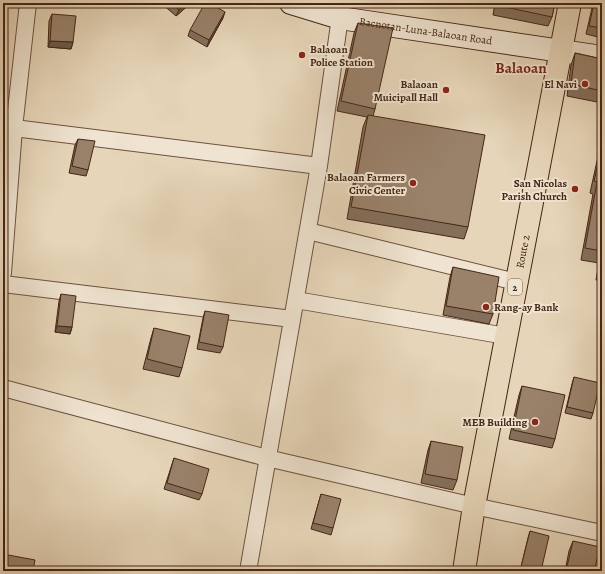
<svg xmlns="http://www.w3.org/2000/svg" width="605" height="574" font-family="Alegreya,serif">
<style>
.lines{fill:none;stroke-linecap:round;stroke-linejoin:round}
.minor-casing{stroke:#6e523e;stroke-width:18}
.secondary-casing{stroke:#462615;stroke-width:24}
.trunk-casing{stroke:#462615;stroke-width:24}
.minor{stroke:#efe4d1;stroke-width:16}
.secondary{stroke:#efe4d1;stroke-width:22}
.trunk{stroke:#e6d5b8;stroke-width:22}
.wall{fill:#846f5b;stroke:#462615}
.shaded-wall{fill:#6b5a4a;stroke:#462615}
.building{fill:#99816a;stroke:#462615}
.poi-dot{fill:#8f2418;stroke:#efe4d1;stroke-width:1.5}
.labels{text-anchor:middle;stroke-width:4;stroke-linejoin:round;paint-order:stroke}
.shield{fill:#efe4d1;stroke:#795f4d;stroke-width:1}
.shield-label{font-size:10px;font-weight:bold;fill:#462615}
.street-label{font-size:11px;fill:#462615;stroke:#efe4d1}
.poi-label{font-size:11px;font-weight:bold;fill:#462615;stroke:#efe4d1;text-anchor:end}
.district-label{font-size:15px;font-weight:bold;fill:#7a1f14;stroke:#efe4d1}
</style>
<rect width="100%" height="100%" fill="#e6d5b8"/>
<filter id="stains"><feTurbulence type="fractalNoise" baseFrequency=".005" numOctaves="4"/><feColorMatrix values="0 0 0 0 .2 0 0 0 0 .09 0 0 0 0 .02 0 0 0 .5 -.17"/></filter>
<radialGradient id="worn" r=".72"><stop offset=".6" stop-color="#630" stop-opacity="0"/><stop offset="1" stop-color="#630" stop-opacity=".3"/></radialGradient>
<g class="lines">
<defs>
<path id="minor" d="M14,128L319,166
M308,231L516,282
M3,273L14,128L28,3
M3,284L292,319
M296,300L506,336
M3,388L267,458L474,506L602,533
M248,571L319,166L342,3"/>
<g id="secondary">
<path id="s1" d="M291,3L340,18L602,57"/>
</g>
<g id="trunk">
<path id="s2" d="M464,571L474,506L570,3"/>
</g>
</defs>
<use href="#minor" class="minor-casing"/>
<use href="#secondary" class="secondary-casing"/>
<use href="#trunk" class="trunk-casing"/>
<use href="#minor" class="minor"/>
<use href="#secondary" class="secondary"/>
<use href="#trunk" class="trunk"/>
</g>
<path class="wall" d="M161,3H191L176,16Z
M495,3H555L552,17L548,26L493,15Z
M588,3H602V38L586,34L592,8L587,7Z
M52,14L73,42L71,49L48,47L49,21Z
M223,18L207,47L188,36L190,30Z
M358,23L375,109L373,116L468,227L464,239L347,219L363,127L367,117L337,111L354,33Z
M575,53L602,59V103L567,96L571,65Z
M602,138V281L596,280L599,263L581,260L593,194L590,193Z
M78,139L88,170L86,176L69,173L75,145Z
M453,267L493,314L489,324L443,315L450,277Z
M61,294L72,327L70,334L55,332L59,301Z
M205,311L223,347L220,353L197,349L203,318Z
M154,328L182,368L179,377L143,369L151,338Z
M574,377L593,413L591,419L565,413L572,384Z
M522,386L555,439L552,448L509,439L519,395Z
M431,441L457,480L453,490L421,483L428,450Z
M174,458L202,494L199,500L164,489Z
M321,494L333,528L331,535L311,529Z
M530,531L541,571H520L528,538Z
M573,541L594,571H565L569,551Z"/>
<path class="shaded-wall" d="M186,3H191L176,16L179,10Z
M225,12L223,18L207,47L209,40Z
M50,41L73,42L71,49L48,47Z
M57,326L72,327L70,334L55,332Z"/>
<path class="building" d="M171,3H186L179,10Z
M205,3H210L225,12L209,40L190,30Z
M497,3H555L552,17L496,5Z
M594,3H602V28L589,26Z
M52,14L76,16L73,42L50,41Z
M358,23L393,28L375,109L341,101Z
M575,53L602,59V91L571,84Z
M368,115L485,135L468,227L351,207Z
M78,139L95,141L88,170L72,166Z
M602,146V251L585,248L597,182L594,181Z
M602,260V269L601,268Z
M453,267L499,277L493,314L446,306Z
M61,294L76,296L72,327L57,326Z
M205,311L229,315L223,347L199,342Z
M154,328L190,336L182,368L147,359Z
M574,377L600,383L593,413L567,407Z
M522,386L565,395L555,439L513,430Z
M431,441L463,447L457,480L425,474Z
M174,458L209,469L202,494L167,483Z
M321,494L341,499L333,528L313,523Z
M530,531L549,536L541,571H520Z
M573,541L600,547L594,571H566Z
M3,554L35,560L33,571H3Z"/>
<g class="poi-dot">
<circle cx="302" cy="55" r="4"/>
<circle cx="585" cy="84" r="4"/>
<circle cx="446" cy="90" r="4"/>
<circle cx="413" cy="183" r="4"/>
<circle cx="575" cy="189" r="4"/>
<circle cx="486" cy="307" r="4"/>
<circle cx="535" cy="422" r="4"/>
</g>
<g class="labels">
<rect class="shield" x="508" y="279" width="14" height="16" rx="3"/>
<g class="shield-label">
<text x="515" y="291">2</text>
</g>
<g class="street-label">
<text dy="4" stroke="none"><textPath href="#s1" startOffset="138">Bacnotan-Luna-Balaoan Road</textPath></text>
<text dy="4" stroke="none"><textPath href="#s2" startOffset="325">Route 2</textPath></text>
</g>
<g class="poi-label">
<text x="310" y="53" text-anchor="start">Balaoan<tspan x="310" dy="13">Police Station</tspan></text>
<text x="438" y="88">Balaoan<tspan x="438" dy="13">Muicipall Hall</tspan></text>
<text x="577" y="88">El Navi</text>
<text x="405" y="181">Balaoan Farmers<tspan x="405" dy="13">Civic Center</tspan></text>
<text x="567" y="187">San Nicolas<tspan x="567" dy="13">Parish Church</tspan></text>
<text x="494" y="311" text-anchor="start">Rang-ay Bank</text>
<text x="527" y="426">MEB Building</text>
</g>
<g class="district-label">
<text x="521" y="73">Balaoan</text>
</g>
</g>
<rect width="605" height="574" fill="none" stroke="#e6d5b8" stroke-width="16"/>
<rect x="4" y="4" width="597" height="566" fill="none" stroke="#462615" stroke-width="2"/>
<rect x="8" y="8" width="589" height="558" fill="none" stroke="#462615"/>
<rect width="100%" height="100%" filter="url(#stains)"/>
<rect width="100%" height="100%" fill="url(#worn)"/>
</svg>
